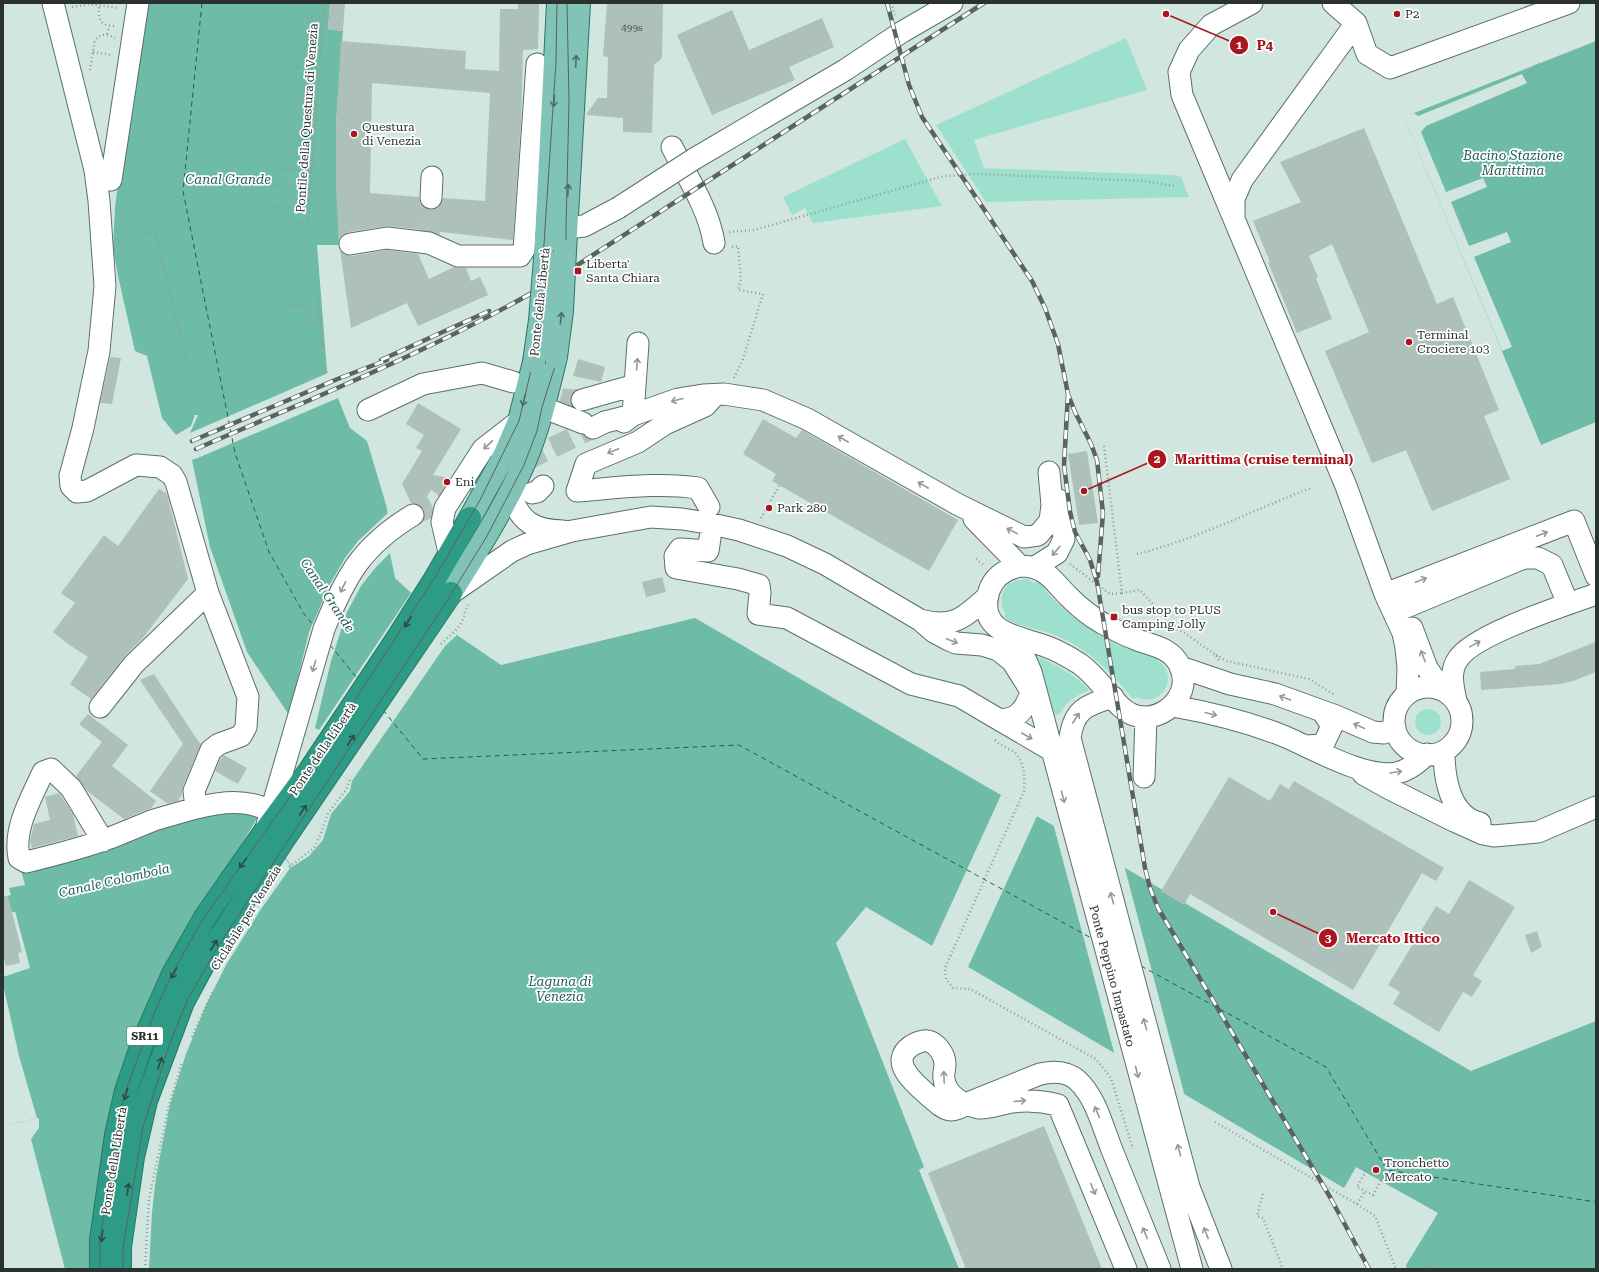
<svg xmlns="http://www.w3.org/2000/svg" width="1599" height="1272" font-family="'Roboto Serif',serif">
<style>
.green{fill:#9ee0ce}
.water{fill:#6ebba7}
.pier{fill:#d2e6e0}
.lines{fill:none;stroke-linecap:round;stroke-linejoin:round}
.canal{stroke:#6ebba7;stroke-width:17}
.ferry{stroke:#205e51;stroke-width:1;stroke-dasharray:5 4;stroke-linecap:butt}
.building{fill:#adc0ba;fill-rule:evenodd}
.minor-tunnel{stroke:#b0c2bd;stroke-width:21;stroke-dasharray:21 10;stroke-linecap:butt}
.minor-casing{stroke:#5d6f6a;stroke-width:23}
.major-casing{stroke:#2c7667;stroke-width:24}
.highway-casing{stroke:#2c7667;stroke-width:24}
.path{stroke:#8d9c97;stroke-width:2.5;stroke-dasharray:1 3;stroke-linecap:butt}
.minor{stroke:#fff;stroke-width:21}
.major{stroke:#81c3b6;stroke-width:22}
.highway{stroke:#2d9b85;stroke-width:22}
.tram{stroke:#596461;stroke-width:1}
.rail-casing{stroke:#596461;stroke-width:4.5}
.rail{stroke:#fff;stroke-width:3;stroke-dasharray:9;stroke-linecap:butt}
.minor-bridge-casing{stroke:#5d6f6a;stroke-width:23;stroke-linecap:butt}
.major-bridge-casing{stroke:#2c7667;stroke-width:24;stroke-linecap:butt}
.minor-bridge{stroke:#fff;stroke-width:21}
.major-bridge{stroke:#81c3b6;stroke-width:22}
.oneway{stroke:#4d6c65}
.oneway2{stroke:#949897}
.oneway3{stroke:#2b4c44}
.poi-dot{fill:#aa161e;stroke:#fff;stroke-width:1.5}
.labels{text-anchor:middle;stroke-width:3.5;stroke-linejoin:round;paint-order:stroke}
.number-label{font-size:10px;fill:#4b5652}
.shield{fill:#fff;stroke:#6a706d;stroke-width:1}
.shield-label{font-size:11px;font-weight:bold;fill:#2a322f}
.poi-label{font-size:12px;fill:#2a322f;stroke:#fff;text-anchor:start}
.street-label{font-size:12px;fill:#2a322f;stroke:#fff}
.water-label{font-size:13px;font-style:italic;fill:#205e51;stroke:#fff}
.leader{fill:none;stroke:#aa161e;stroke-width:1.5}
.callout-dot{fill:#aa161e;stroke:#fff;stroke-width:1.5}
.mark-label{font-size:12px;text-anchor:middle;font-weight:bold;fill:#fff}
.callout-label{font-size:13px;text-anchor:middle;font-weight:bold;fill:#aa161e;stroke:#fff;stroke-width:3.5;stroke-linejoin:round;paint-order:stroke}
</style>
<rect width="100%" height="100%" fill="#d2e6e0"/>
<path class="green" d="M1126,38L1147,90L974,140L984,168L1173,175L1181,177L1189,197L986,202L936,125Z
M905,139L942,206L813,223L805,208L792,215L783,197Z
M1027,579L1035,583L1037,580C1069,621 1108,646 1158,657L1157,660C1182,676 1160,709 1137,697L1133,699C1111,672 1086,646 1052,634C1037,628 1017,627 1004,617L1005,614C996,594 1005,580 1027,579Z
M1035,656C1055,663 1074,675 1090,690C1077,695 1066,701 1060,714L1052,716Z
M1415 722a13 13 0 1 1 26 0a13 13 0 1 1-26 0Z"/>
<path class="water" d="M144,3H330L328,29L343,31L336,125L339,245H317L327,371L350,428L367,441L387,508L390,553L395,578L457,635L501,665L695,618L1001,795L1471,1071L1596,1021V1269H1407L1406,1265L1438,1213L1356,1167L1344,1188L866,907L836,943L924,1167L919,1170L959,1269H3V1126L37,1118L19,1056L3,984V977L30,968L9,888L25,885L21,870L163,823L237,811L258,817L292,867L309,856L323,840L331,814L350,791L352,781L344,777L289,715L247,652L210,547L192,460L200,457L190,433L198,415H195L191,426L176,435L162,418L147,356L135,351L118,276L113,248L115,208L124,131Z
M1596,41V422L1541,445L1404,117Z"/>
<path class="pier" d="M1522,74L1527,83L1426,126L1421,132L1446,192L1483,178L1487,187L1451,202L1469,246L1507,232L1511,242L1474,257L1512,347L1502,351L1404,117L1414,113L1418,116Z
M328,373L338,398L200,457L190,433Z
M388,513L390,553L376,567L361,586L347,612L331,661L315,728L319,730L411,593L457,635L445,646L352,781L344,777L289,715L309,632L330,584L345,558L358,541Z
M1001,795L1037,816L968,967L932,946Z
M258,817L291,867L261,909L226,965L206,1005L186,1054L170,1104L156,1177L152,1212L149,1269H94L102,1162L228,866Z
M1053,823L1124,865L1185,1097L1115,1056Z
M37,1118L39,1119V1128L31,1139L65,1269H3V1126Z"/>
<g class="lines">
<path class="canal" d="M3,906L36,897"/>
<path class="ferry" d="M202,3L183,191L235,453L269,552L304,614L314,626
M330,645L357,678
M383,710L423,759L739,745L1093,939
M1141,966L1326,1067L1387,1170L1596,1202"/>
</g>
<path class="building" d="M330,3H345L343,31L328,29Z
M518,3H539V10L538,49L523,50L521,123L513,240L388,226L348,232L343,234L339,239L336,189V125L341,41L466,51L465,69L499,71L500,9H518ZM372,83L490,93L485,201L443,198L441,204L437,208L430,210L424,208L421,204L419,197L370,193Z
M607,3H663L662,58L654,65L652,133L623,132V118L586,115L598,98H607L608,57L603,56Z
M732,10L749,50L822,18L834,47L789,67L795,80L712,115L677,35Z
M1364,128L1437,304L1453,297L1499,410L1484,416L1510,479L1432,511L1406,450L1372,463L1325,351L1369,332L1332,244L1309,256L1318,277L1316,278L1332,319L1297,333L1268,262H1270L1253,221L1301,202L1280,162Z
M340,249L345,255L352,256L387,250L418,254L429,279L454,267L466,268L471,281L480,277L488,295L418,326L407,303L351,328Z
M110,357L121,358L112,404L100,403Z
M578,359L605,367L601,382L573,376Z
M418,403L461,429L433,475L450,478L439,495L431,490L421,506L418,504L411,503L402,484L422,451L416,448L424,435L406,424Z
M763,419L796,438L802,430L958,520L929,571L772,481L776,474L743,454Z
M1087,451L1098,523L1079,525L1068,454Z
M159,489L167,494L188,579L143,638L125,656L91,699L70,684L88,657L68,644L53,632L75,603L61,593L104,535L118,546Z
M662,577L666,592L646,597L642,582Z
M1596,642V672L1573,681L1561,684L1481,690L1480,672L1515,669V666L1539,664Z
M154,674L198,741L201,744L183,786L182,794L178,801L168,804L150,791L183,744L140,680Z
M88,714L128,745L112,766L156,801L151,808L124,819L87,791L76,776L102,742L79,724Z
M224,755L247,768L238,784L215,771L221,758Z
M1229,777L1270,801L1280,784L1289,789L1294,781L1444,868L1436,881L1422,873L1353,990L1190,894L1184,905L1161,891Z
M59,793L73,814L78,836L32,848L30,841L34,824L50,820L45,797Z
M1469,880L1515,907L1473,975L1482,981L1472,997L1463,992L1439,1032L1393,1004L1400,992L1388,985L1436,906L1449,914Z
M3,896H8L22,952L18,953L20,963L6,966L3,955Z
M1537,931L1542,947L1531,953L1525,935Z
M1044,1126L1102,1269H966L928,1173Z"/>
<g class="lines">
<path class="minor-tunnel" d="M429,239L431,198
M531,388L562,399L582,400
M413,515L593,428"/>
<defs>
<path id="minor" d="M53,3L95,170L99,201L105,286L99,351L83,428L70,476L71,486L77,492L87,491L136,465L160,467L172,475L176,482L208,593L248,697L246,727L241,736L219,744L211,750L194,791L196,808C221,802 248,798 271,812
M1252,3L1211,25L1189,50L1179,72L1182,95L1346,486L1385,594L1403,633L1406,648L1408,668L1407,694
M1356,23L1367,54L1390,68L1569,3
M672,147C687,177 709,209 714,243
M694,159L845,70L902,32L952,3
M111,180L138,3
M431,198L432,177
M1234,219V199L1242,180L1356,23L1333,3
M550,230L584,226L618,208
M350,244L387,238L429,243L458,256H520L524,250L537,64
M582,400L635,385
M542,407L583,423
M368,410L423,384L482,373L513,382
M624,422L633,415L638,343
M593,428L605,422L633,415L678,399L703,395L724,394L763,400L807,419L957,504L1024,537L1038,535L1050,521L1052,505L1049,472
M510,493C520,522 533,530 563,531
M532,493L537,492L543,486
M709,507L698,488C658,482 617,488 577,491L586,464L638,442L665,424L705,406L715,395
M974,519L1020,566
M710,538L708,551L680,549L675,556L676,568L738,579L759,585L760,593L758,614L787,618L911,684L959,696L998,719
M449,552L442,522L445,508L483,449L519,421
M1020,566C1046,566 1052,580 1069,597C1079,607 1090,616 1102,623C1113,629 1124,635 1135,639C1152,646 1171,647 1180,666C1196,701 1149,734 1121,707C1106,693 1098,677 1080,664C1069,657 1057,650 1045,646C1018,636 976,633 989,591C994,576 1006,569 1020,566Z
M1035,567L1057,553L1064,539L1059,500
M453,592L512,551L527,544L572,531L651,517L682,519L707,523L739,530L787,546L825,564L920,620L934,632L949,640L956,643L982,645L998,650L1012,661L1038,702
M1385,594L1574,521L1596,576
M1404,608L1524,558H1538L1552,565L1568,604
M920,620C953,629 964,618 988,596
M1412,628L1427,668L1442,690
M1012,637L1019,645L1031,672L1192,1269
M1180,667L1230,684L1275,694L1336,716L1373,732L1384,733L1395,727
M1394 721a34 34 0 1 1 68 0a34 34 0 1 1-68 0Z
M1031,692C1026,708 1017,722 998,719L1051,750
M1113,697C1088,705 1074,708 1070,738L1189,1187L1221,1269
M1456,701C1453,686 1449,672 1458,659C1474,634 1566,605 1596,594
M1173,706C1207,712 1243,721 1276,733C1308,745 1362,779 1396,773C1408,771 1418,763 1427,754
M100,707L134,664L208,593
M1306,746L1323,745L1332,726L1322,711
M1444,751C1444,776 1449,816 1480,823
M1363,774L1388,788L1454,821L1483,834L1494,836L1538,832L1596,807
M1144,777L1146,717
M267,825L324,629C346,575 362,546 413,515
M103,841L71,788L51,769L43,772C31,799 13,828 19,858L26,862C55,855 83,848 110,838L154,820L196,808
M1126,1269L1058,1105C1042,1101 1029,1100 1012,1102C1003,1103 989,1109 979,1108C964,1105 946,1096 944,1079C943,1074 945,1069 945,1064C945,1055 937,1043 928,1041C922,1040 916,1043 911,1046C888,1062 915,1084 929,1096C944,1109 950,1116 968,1103L1040,1074C1053,1071 1067,1071 1077,1080C1096,1097 1103,1128 1112,1150C1128,1190 1144,1229 1160,1269"/>
<path id="major" d="M565,251L579,3
M545,259L558,3
M470,518L505,454L519,421L534,362
M451,593C476,552 502,512 522,468C538,433 547,394 556,357"/>
<path id="highway" d="M101,1269V1240L116,1135L126,1091L142,1044L173,974L206,916L265,831L310,770L397,639L435,579L470,518
M120,1269V1247L133,1157L146,1101L183,1002L209,954L282,842L451,593"/>
</defs>
<use href="#minor" class="minor-casing"/>
<use href="#major" class="major-casing"/>
<use href="#highway" class="highway-casing"/>
<path class="path" d="M100,3C97,18 99,27 117,26
M891,3L895,15
M72,7L90,4L119,8
M299,16L323,18
M297,32L322,35
M107,34L109,27
M296,48L321,51
M93,52L112,55
M293,66L319,69
M90,70L95,40C101,33 107,34 115,38
M1524,77L1539,63
M294,85L318,86
M294,101L317,102
M269,117L337,120
M291,136L314,138
M276,151L313,155
M275,168L312,171
M273,185L311,189
M274,207L309,210
M274,221L308,223L324,3
M729,232L754,230L944,176L978,174L1143,181L1175,186
M119,242L155,232L187,362
M732,247L738,246L741,279L738,290L763,294L743,359L734,378
M318,294L322,348H325
M282,306L319,304
M297,324L320,322
M298,341L322,339
M1104,446L1122,593L1140,590L1170,623L1216,655L1219,661
M761,518L779,486
M1137,554C1198,539 1253,510 1311,488
M976,559L985,566
M1070,564L1110,594L1122,593
M441,644C448,637 456,632 461,623C465,617 464,611 468,605
M1216,655L1227,661L1309,679L1333,694
M1120,729L1127,738
M995,740C1000,745 1005,747 1011,750C1025,758 1025,777 1024,791L945,968L946,979L953,988L970,989L1096,1059L1111,1078L1133,1149
M289,867L314,848L322,831L328,813L346,790L351,777
M192,1037L213,991
M1215,1122L1357,1204L1365,1191
M1387,1170L1373,1195L1357,1187L1366,1171Z
M1263,1194L1257,1216L1263,1218L1283,1269
M1357,1204L1375,1216L1396,1269
M145,1269L149,1199L169,1105L182,1062
M1420,1269L1458,1256"/>
<use href="#minor" class="minor"/>
<use href="#major" class="major"/>
<use href="#highway" class="highway"/>
<path class="tram" d="M100,1269V1240L115,1134L125,1093L153,1016L172,974L201,922L309,770L434,579L480,500L519,421L533,362L539,320L556,62L557,3
M123,1269V1248L143,1127L170,1043L188,999L217,948L447,601L487,536L524,465L537,431L542,407L558,357L564,317L566,266V228L569,102L567,3"/>
<defs>
<path id="rail" d="M887,3L909,85L922,117L1032,281L1045,308L1058,344L1068,394L1075,412L1091,444L1097,460L1103,513L1098,576
M381,360L489,311
M1068,394L1064,465L1070,512L1075,532L1090,560L1097,582L1145,868L1150,888L1158,908L1330,1197L1369,1269
M192,441L340,378L387,360
M196,449C316,397 438,348 551,282L984,3"/>
</defs>
<use href="#rail" class="rail-casing"/>
<use href="#rail" class="rail"/>
<defs>
<path id="minor-bridge" d="M618,208L694,159"/>
<path id="major-bridge" d="M556,357L562,311L565,251
M534,362L540,320L545,259"/>
</defs>
<use href="#minor-bridge" class="minor-bridge-casing"/>
<use href="#major-bridge" class="major-bridge-casing"/>
<use href="#minor-bridge" class="minor-bridge"/>
<use href="#major-bridge" class="major-bridge"/>
</g>
<defs><path id="oneway-shaft" d="M-6 0H5M1.5-3L5.5 0L1.5 3" fill="none" stroke-width="1.6" stroke-linecap="round" stroke-linejoin="round"/></defs>
<g class="oneway">
<use href="#oneway-shaft" transform="translate(576 61) rotate(-87)"/>
<use href="#oneway-shaft" transform="translate(554 101) rotate(94)"/>
<use href="#oneway-shaft" transform="translate(568 190) rotate(-87)"/>
<use href="#oneway-shaft" transform="translate(561 318) rotate(-83)"/>
<use href="#oneway-shaft" transform="translate(524 400) rotate(104)"/>
</g>
<g class="oneway2">
<use href="#oneway-shaft" transform="translate(637 364) rotate(-85)"/>
<use href="#oneway-shaft" transform="translate(677 400) rotate(165)"/>
<use href="#oneway-shaft" transform="translate(843 439) rotate(-150)"/>
<use href="#oneway-shaft" transform="translate(488 445) rotate(137)"/>
<use href="#oneway-shaft" transform="translate(613 451) rotate(158)"/>
<use href="#oneway-shaft" transform="translate(923 485) rotate(-150)"/>
<use href="#oneway-shaft" transform="translate(1012 531) rotate(-154)"/>
<use href="#oneway-shaft" transform="translate(1542 534) rotate(-21)"/>
<use href="#oneway-shaft" transform="translate(1056 551) rotate(130)"/>
<use href="#oneway-shaft" transform="translate(1421 580) rotate(-21)"/>
<use href="#oneway-shaft" transform="translate(343 587) rotate(116)"/>
<use href="#oneway-shaft" transform="translate(952 641) rotate(21)"/>
<use href="#oneway-shaft" transform="translate(1475 644) rotate(-29)"/>
<use href="#oneway-shaft" transform="translate(1423 656) rotate(-111)"/>
<use href="#oneway-shaft" transform="translate(314 666) rotate(106)"/>
<use href="#oneway-shaft" transform="translate(1285 698) rotate(-160)"/>
<use href="#oneway-shaft" transform="translate(1211 714) rotate(14)"/>
<use href="#oneway-shaft" transform="translate(1076 718) rotate(-57)"/>
<use href="#oneway-shaft" transform="translate(1359 726) rotate(-155)"/>
<use href="#oneway-shaft" transform="translate(1027 736) rotate(30)"/>
<use href="#oneway-shaft" transform="translate(1396 772) rotate(-9)"/>
<use href="#oneway-shaft" transform="translate(1063 797) rotate(75)"/>
<use href="#oneway-shaft" transform="translate(1112 898) rotate(-105)"/>
<use href="#oneway-shaft" transform="translate(1145 1024) rotate(-105)"/>
<use href="#oneway-shaft" transform="translate(1137 1072) rotate(75)"/>
<use href="#oneway-shaft" transform="translate(944 1077) rotate(-92)"/>
<use href="#oneway-shaft" transform="translate(1020 1101) rotate(-5)"/>
<use href="#oneway-shaft" transform="translate(1097 1112) rotate(-113)"/>
<use href="#oneway-shaft" transform="translate(1179 1150) rotate(-105)"/>
<use href="#oneway-shaft" transform="translate(1093 1189) rotate(67)"/>
<use href="#oneway-shaft" transform="translate(1145 1233) rotate(-112)"/>
<use href="#oneway-shaft" transform="translate(1206 1233) rotate(-111)"/>
</g>
<g class="oneway3">
<use href="#oneway-shaft" transform="translate(408 622) rotate(122)"/>
<use href="#oneway-shaft" transform="translate(351 740) rotate(-56)"/>
<use href="#oneway-shaft" transform="translate(303 810) rotate(-56)"/>
<use href="#oneway-shaft" transform="translate(243 863) rotate(125)"/>
<use href="#oneway-shaft" transform="translate(214 945) rotate(-57)"/>
<use href="#oneway-shaft" transform="translate(174 973) rotate(117)"/>
<use href="#oneway-shaft" transform="translate(160 1063) rotate(-70)"/>
<use href="#oneway-shaft" transform="translate(126 1094) rotate(105)"/>
<use href="#oneway-shaft" transform="translate(128 1189) rotate(-82)"/>
<use href="#oneway-shaft" transform="translate(102 1236) rotate(97)"/>
</g>
<g class="poi-dot">
<circle cx="1397" cy="14" r="4"/>
<circle cx="354" cy="134" r="4"/>
<rect x="574" y="267" width="8" height="8" rx="2"/>
<circle cx="1409" cy="342" r="4"/>
<circle cx="447" cy="482" r="4"/>
<circle cx="769" cy="508" r="4"/>
<rect x="1110" y="613" width="8" height="8" rx="2"/>
<circle cx="1376" cy="1170" r="4"/>
</g>
<g class="labels">
<g class="number-label">
<text x="632" y="31">499s</text>
</g>
<rect class="shield" x="127" y="1027" width="36" height="18" rx="3"/>
<g class="shield-label">
<text x="145" y="1040">SR11</text>
</g>
<g class="poi-label">
<text x="1405" y="18">P2</text>
<text x="362" y="131">Questura<tspan x="362" dy="14">di Venezia</tspan></text>
<text x="586" y="268">Liberta'<tspan x="586" dy="14">Santa Chiara</tspan></text>
<text x="1417" y="339">Terminal<tspan x="1417" dy="14">Crociere 103</tspan></text>
<text x="455" y="486">Eni</text>
<text x="777" y="512">Park 280</text>
<text x="1122" y="614">bus stop to PLUS<tspan x="1122" dy="14">Camping Jolly</tspan></text>
<text x="1384" y="1167">Tronchetto<tspan x="1384" dy="14">Mercato</tspan></text>
</g>
<g class="street-label">
<text transform="translate(307 118) rotate(-86)" y="4">Pontile della Questura di Venezia</text>
<text transform="translate(540 302) rotate(-84)" y="4">Ponte della Libertà</text>
<text transform="translate(323 749) rotate(-56)" y="4">Ponte della Libertà</text>
<text transform="translate(246 918) rotate(-58)" y="4">Ciclabile per Venezia</text>
<text transform="translate(1112 976) rotate(75)" y="4">Ponte Peppino Impastato</text>
<text transform="translate(114 1161) rotate(-81)" y="4">Ponte della Libertà</text>
</g>
<g class="water-label">
<text x="1513" y="160">Bacino Stazione<tspan x="1513" dy="15">Marittima</tspan></text>
<text x="228" y="184">Canal Grande</text>
<text transform="translate(328 595) rotate(56)" y="5">Canal Grande</text>
<text transform="translate(114 880) rotate(-13)" y="5">Canale Colombola</text>
<text x="560" y="986">Laguna di<tspan x="560" dy="15">Venezia</tspan></text>
</g>
</g>
<path class="leader" d="M1166 14L1239 45M1084 491L1157 459M1273 912L1328 938"/>
<g class="callout-dot">
<circle cx="1166" cy="14" r="4"/>
<circle cx="1084" cy="491" r="4"/>
<circle cx="1273" cy="912" r="4"/>
<circle cx="1239" cy="45" r="10"/>
<circle cx="1157" cy="459" r="10"/>
<circle cx="1328" cy="938" r="10"/>
</g>
<g class="mark-label">
<text x="1239" y="49">1</text>
<text x="1157" y="463">2</text>
<text x="1328" y="942">3</text>
</g>
<g class="callout-label">
<text x="1265" y="50">P4</text>
<text x="1264" y="464">Marittima (cruise terminal)</text>
<text x="1393" y="943">Mercato Ittico</text>
</g>
<rect width="1599" height="1272" fill="none" stroke="#2a322f" stroke-width="8"/>
</svg>
